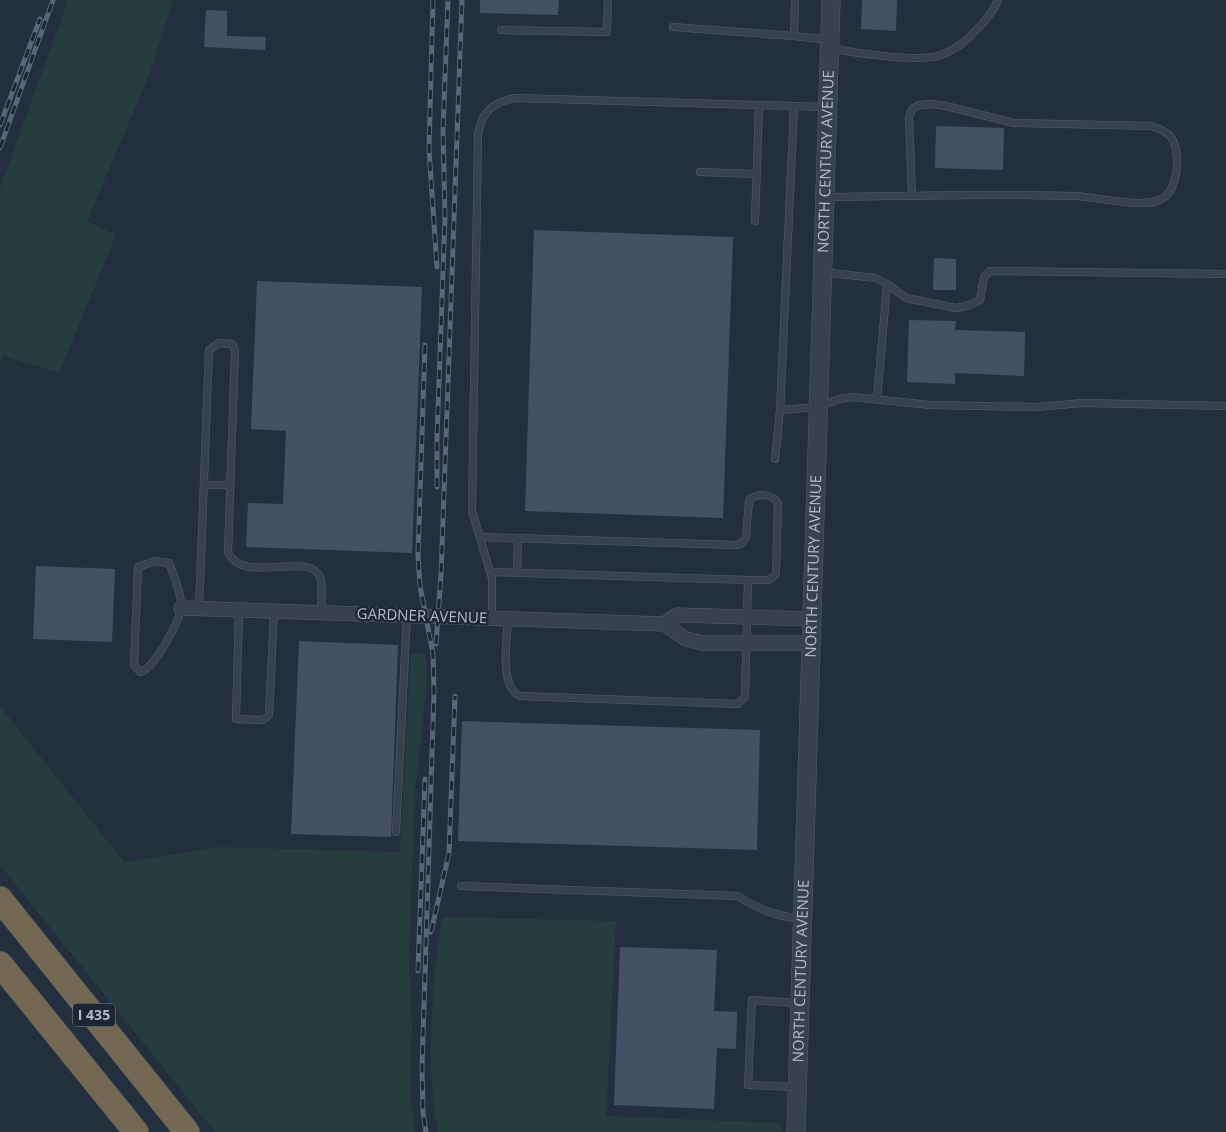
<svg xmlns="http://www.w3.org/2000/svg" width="1226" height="1132" font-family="'Open Sans',sans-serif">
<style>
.green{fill:#263c3f}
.building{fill:#455162}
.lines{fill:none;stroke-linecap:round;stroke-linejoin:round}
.service-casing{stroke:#565f6c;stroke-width:8}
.minor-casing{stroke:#565f6c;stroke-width:15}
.tertiary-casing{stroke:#565f6c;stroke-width:19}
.motorway-casing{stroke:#434c59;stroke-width:26}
.service{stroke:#38414e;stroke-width:7}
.minor{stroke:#38414e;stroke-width:14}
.tertiary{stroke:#38414e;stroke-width:18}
.motorway{stroke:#746855;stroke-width:25}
.rail-casing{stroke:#5a6575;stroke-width:5}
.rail{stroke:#1d2633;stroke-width:3;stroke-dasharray:9;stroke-linecap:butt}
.labels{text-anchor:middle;stroke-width:4.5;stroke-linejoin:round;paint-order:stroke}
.shield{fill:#1d2633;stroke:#878f9c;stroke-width:1}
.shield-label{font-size:14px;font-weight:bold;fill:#b4bcc9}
.street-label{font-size:15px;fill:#b4bcc9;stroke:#1d2633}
</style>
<rect width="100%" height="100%" fill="#242f3e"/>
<path class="green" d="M68,0H173L150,73L87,221L116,235L59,373L3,356L0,362V189Z
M411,654H426L427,686L415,789L409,956L412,1026L410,1097L415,1132H215L0,865V706L124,862L221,847L400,852Z
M442,917L616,921L606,1116L779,1123L781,1132H438C425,1062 432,987 442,917Z"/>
<path class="building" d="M480,0H559L558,15L480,13Z
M862,0H897L896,31L861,29Z
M206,10L227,11V36L266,37L265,50L204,47Z
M936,126L1004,128L1003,170L935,168Z
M534,230L733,237L723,518L525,511Z
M934,258L956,259V290H933Z
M257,281L422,287L412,553L246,547L248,503L283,504L286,431L251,429Z
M909,320L956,321L955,330L1025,332L1024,376L955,373V384L907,382Z
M36,566L115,569L112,642L33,639Z
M299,641L398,645L391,837L291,834Z
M462,721L760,730L757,850L458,841Z
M620,947L717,950L714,1011L737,1012L736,1049L717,1048L714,1109L614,1105Z"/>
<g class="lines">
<defs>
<path id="service" d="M795,0L794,36L830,40
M673,27L794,36
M501,30L607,32L608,0
M830,48C855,53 919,63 941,55C957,49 968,40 978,28C987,19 993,12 998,0
M794,107L780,410L818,407L839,399L853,397L930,405L1036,407L1083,403L1226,406
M700,172L756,174
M825,197C909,196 992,193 1076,196C1097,197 1139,208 1159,200C1176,194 1179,166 1176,150C1174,135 1164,130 1151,126L1014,123L946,106L932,104L919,105L912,109L909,118L912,195
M755,221L759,105
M822,272L875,278L887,284L906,298L956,308L970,305L980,300L984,277L990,271L1226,274
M877,399L887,284
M775,459L780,410
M204,485H230
M480,537L736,545L741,544L746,537L749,500C758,493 771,493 778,503L776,574L769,580H748L745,697L738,704L520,696C499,688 507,639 508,619
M155,561L169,563C174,575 182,595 181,608C179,622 153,671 140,672L134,665L138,567Z
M490,572L748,580
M517,573L518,538
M199,609L209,350L219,343L232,344L235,350L228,552C242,586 308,550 320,577C323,586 321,602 321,613
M239,610L236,719L263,720L269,715L274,611
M492,618V578L472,511L478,135C481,112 494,101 516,98L827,107
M396,832L407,615
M461,886L738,896C759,910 777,916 801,919
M796,1087L748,1085L752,1000L799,1003"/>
<path id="minor" d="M181,608L664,624L677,615L811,619
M664,624L686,639L702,643H812"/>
<g id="tertiary">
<path id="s1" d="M796,1132L831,0"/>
</g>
<path id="motorway" d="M0,899L187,1132
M0,964L136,1132"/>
</defs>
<use href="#service" class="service-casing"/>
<use href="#minor" class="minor-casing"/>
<use href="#tertiary" class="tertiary-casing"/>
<use href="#motorway" class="motorway-casing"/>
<use href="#service" class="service"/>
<use href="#minor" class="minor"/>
<use href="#tertiary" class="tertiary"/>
<use href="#motorway" class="motorway"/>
<defs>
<path id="rail" d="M433,0L429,149L437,267
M0,125L40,19
M0,148L53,0
M425,345L418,555L420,586L433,654L434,692L422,1068L423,1112L426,1132
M437,487V438L445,217L443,131L448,0
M436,644L441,575L462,0
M431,932L449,853L455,696
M418,971L425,779"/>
</defs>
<use href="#rail" class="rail-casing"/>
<use href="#rail" class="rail"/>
</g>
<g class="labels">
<rect class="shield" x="73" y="1003.5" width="42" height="23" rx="4"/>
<g class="shield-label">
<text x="94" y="1020">I 435</text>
</g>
<g class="street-label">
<text dy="5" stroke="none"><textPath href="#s1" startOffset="971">NORTH CENTURY AVENUE</textPath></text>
<text dy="5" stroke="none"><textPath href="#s1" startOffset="566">NORTH CENTURY AVENUE</textPath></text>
<text transform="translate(422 616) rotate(2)" y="5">GARDNER AVENUE</text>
<text dy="5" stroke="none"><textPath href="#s1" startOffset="161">NORTH CENTURY AVENUE</textPath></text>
</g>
</g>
</svg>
